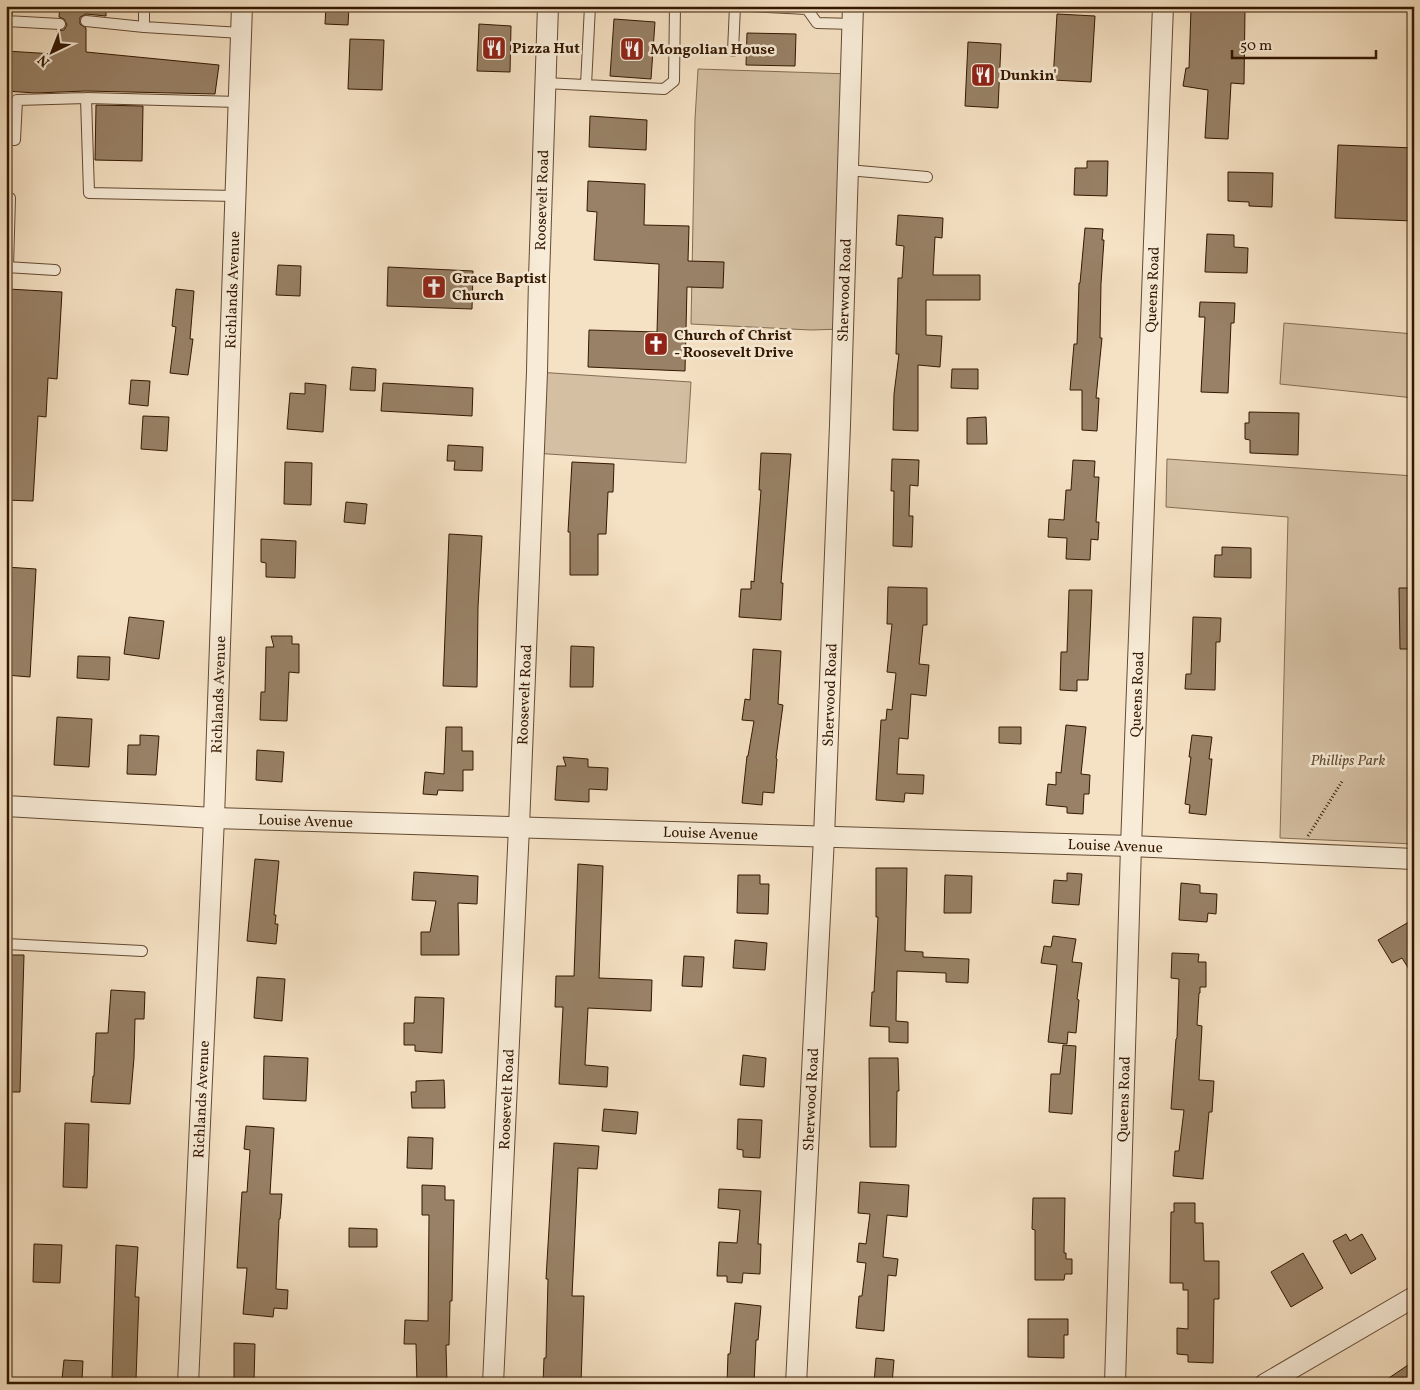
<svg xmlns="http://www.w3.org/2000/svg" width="1420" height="1390" font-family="Vollkorn,serif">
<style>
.green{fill:#d4bfa2;stroke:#846c52}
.building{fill:#988166;stroke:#341801}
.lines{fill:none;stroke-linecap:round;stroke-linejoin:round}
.lane-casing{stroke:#644a32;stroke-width:12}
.street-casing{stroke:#644a32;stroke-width:22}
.path{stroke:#341801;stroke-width:3;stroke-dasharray:1 2.5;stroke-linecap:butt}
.lane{stroke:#f8ecd8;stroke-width:10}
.street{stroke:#f8ecd8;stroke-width:20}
.labels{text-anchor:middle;stroke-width:5;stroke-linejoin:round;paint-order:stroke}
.poi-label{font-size:15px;font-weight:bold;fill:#341801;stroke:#f8ecd8;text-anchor:start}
.street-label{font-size:15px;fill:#341801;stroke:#f8ecd8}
.park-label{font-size:15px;font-style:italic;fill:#644a31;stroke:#f8ecd8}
</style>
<rect width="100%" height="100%" fill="#f5e1c3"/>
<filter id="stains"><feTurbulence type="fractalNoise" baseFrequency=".004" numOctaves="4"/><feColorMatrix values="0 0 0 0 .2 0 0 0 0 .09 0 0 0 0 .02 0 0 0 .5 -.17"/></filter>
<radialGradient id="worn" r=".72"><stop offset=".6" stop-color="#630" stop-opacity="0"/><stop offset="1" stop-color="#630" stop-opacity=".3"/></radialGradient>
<path class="green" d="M698,69L851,74L843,329L811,330L691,324L695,119Z
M1284,323L1414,334V398L1280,384Z
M537,372L691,382L686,463L533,453Z
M1167,459L1414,476V844L1280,838L1288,517L1166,507Z"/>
<path class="building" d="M60,6H106V16L86,14L80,17V24L86,28V52L219,65L215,94L86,91L35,93L6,91V51L54,54L57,31L64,30L67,25L64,19L59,17Z
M326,6H349L348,25L325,24Z
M1191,9L1245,10L1244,84L1231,83L1228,139L1205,138L1208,90L1183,86L1186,68H1189Z
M1057,14L1095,16L1091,82L1053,80Z
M614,19L655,22L651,79L610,76Z
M479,24L511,26L510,72L477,71Z
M747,33L796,34L795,66L746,65Z
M350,39L384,40L382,90L348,89Z
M968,42L1001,44L998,108L965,106Z
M96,105L143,106L142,161L95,160Z
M590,116L647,120L646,150L589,147Z
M1338,145L1414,148V221L1335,218Z
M1087,161H1108L1107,196L1074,195L1075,168H1087Z
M1228,172L1273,173L1272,207L1249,206V202L1228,201Z
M588,181L645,184L644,225L689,226L688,261L724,262L723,288L687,287L685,371L588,367L589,330L657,332L659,264L594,260L597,212L587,211Z
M898,215L943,218L942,238L935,237L933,275H980V300H926V335L942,336L940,367L918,365V431L893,430L894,394L899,354H896L898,278H902L904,246L896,245Z
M1085,228L1103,229L1102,240H1104L1101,284L1100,338H1102L1096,398H1099L1097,431L1082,430V390H1070L1074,344H1077L1079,283H1080Z
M1207,234L1234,235V247L1248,248L1247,273L1205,272Z
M278,265L301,266L300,296L276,295Z
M388,267L473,271L472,309L387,306Z
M8,289L62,292L57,379L48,378L46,417L38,416L33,501L6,500V323Z
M176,289L194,291L190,339H193L188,375L170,373L176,327L172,326Z
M1200,302L1235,303L1234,323H1231L1228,393L1201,392L1205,317H1199Z
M352,367L376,369L375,391L350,390Z
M952,369H978V389L951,388Z
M131,380L150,381L148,406L129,404Z
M305,383L326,385L323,432L287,429L290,393L305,394Z
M383,383L473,388L472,416L381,411Z
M1249,412L1299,413L1298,455L1250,453V440L1245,439V423H1249Z
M143,416L169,417L167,451L141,449Z
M986,417L987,444H967V418Z
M448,445L483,447L482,471L454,470L455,461H447Z
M761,453L791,454L781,583H783L781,620L739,617L741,589H751V581L754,582L761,490H759Z
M892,459L919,460L918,486L910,485L909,516H913L912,547L893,546L894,491H891Z
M1073,460L1095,461L1094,477H1099L1096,522H1099L1098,540L1091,539L1090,560L1066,559L1067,538L1048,537L1049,519L1064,520L1066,490H1071Z
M285,462L312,463L311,505L284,504Z
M572,462L614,464L613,492H608L606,534H598V575H570V532H568Z
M346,502L367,504L365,524L344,522Z
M449,534L482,536L478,607L477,687L443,686Z
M261,539L296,541L295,578L266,577V563L261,562Z
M1222,547L1251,548V578L1214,577L1215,555H1222Z
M6,567L36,569L30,677L6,675Z
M888,587L927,588V625H923L919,664L929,665L926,696L911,694L908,739L899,738L897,774L924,775L923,794L905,793L904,802L876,800L881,720H886L887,709L892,710L896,673L887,672L892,624H887Z
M1399,588H1414V649H1400Z
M1069,590H1092L1088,680H1077V691L1060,690L1061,652H1067Z
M129,617L164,621L159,659L124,654Z
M1193,617L1221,618L1220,642H1216L1215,690L1185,689L1186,674H1191Z
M271,636H292V644H299V673L289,672L287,721L260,720L261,692H265L266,647H274Z
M571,646L594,647L593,687H570Z
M753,649L781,651L778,704L783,705L776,758L777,759L774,793L763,792L762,805L742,803L747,756H748L754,721L742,720L745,699L750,700Z
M78,656L110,657L109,680L77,678Z
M57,717L92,719L89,767L54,765Z
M1066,725L1086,727L1081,774L1090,775L1089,794H1084L1083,814L1067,813V807L1046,805L1048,784L1056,785V772L1061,773Z
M446,727H462V751H473V770H463V791L438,790L437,795L423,794L425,772L444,774Z
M999,727H1021V744L999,743Z
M140,735L159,736L156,775L127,774L128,745H140Z
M1192,735L1212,737L1209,759H1212L1206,815L1189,813L1190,805L1185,804L1191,757H1189Z
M257,750L284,752L282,782L256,780Z
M563,757L588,759V767L608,768L607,790L589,789V802L555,800L557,766H566Z
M255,859L279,861L274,915H276L275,924H278L276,944L247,941Z
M578,864L603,866L599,978L652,980L651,1011L588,1008L585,1065L608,1067L607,1087L559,1084L563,1007H555L556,976H574Z
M876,868H907L905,951L923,952V957L969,959L968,983L946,982V973L897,971L896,1021L908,1022V1043L889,1042V1027L870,1026L872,992H874L878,917H876Z
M414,872L478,876L477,904L458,903L459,955H421V932H430L436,901L412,900Z
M1067,873L1082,874L1079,905L1052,903L1054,880L1067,881Z
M738,875H760V884H769L768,914L737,913Z
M945,875L972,876L971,913H944Z
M1181,883L1200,885V893L1217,894L1216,914L1208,913L1207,922L1179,920Z
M1414,919V977L1402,958L1392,963L1378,940Z
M1053,936L1076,939L1072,962L1082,963L1077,999L1079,1000L1076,1033L1068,1032L1067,1044L1048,1042L1057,965L1041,963L1044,946L1051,947Z
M735,940L767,943L765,970L733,968Z
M1172,953L1199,954L1198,962H1206V987H1200V993H1199L1197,1025L1202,1026L1199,1080L1214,1081L1212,1112H1209L1203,1179L1173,1176L1175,1151H1179L1184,1110L1171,1109L1176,1039L1177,1038L1179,979L1171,978Z
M6,955H24L20,1092H6Z
M684,956L704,957L702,987L682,986Z
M257,977L285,979L282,1021L254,1018Z
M111,990L145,992L144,1019H135L134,1058L130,1104L91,1102L93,1076H94L96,1033H108Z
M415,997L444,998L442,1053L415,1051V1045H404V1023H414Z
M1063,1045L1076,1046L1072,1114L1049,1112L1051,1074H1060Z
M743,1055L766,1058L764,1087L740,1085Z
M264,1056L308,1058L306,1101L263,1099Z
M869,1058H898L899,1091H897L896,1147H870Z
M444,1080L445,1108H412L411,1092H416V1081Z
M604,1109L638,1112L636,1134L602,1131Z
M738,1119L762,1120L760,1158L743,1157V1150L737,1149Z
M65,1123L89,1124L87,1188L63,1187Z
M246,1126L274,1128L270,1194H282L280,1219H279L276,1289L288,1290L287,1309L274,1308L273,1317L243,1314L247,1268H237L242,1192H247L250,1150L244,1149Z
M408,1137L433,1138L432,1169L407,1168Z
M554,1143L599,1146L597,1169L578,1168L572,1296H584L581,1384H543L544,1358H546L548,1279H546Z
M860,1182L909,1185L907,1217L887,1215L883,1257L898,1259L896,1276L888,1275L884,1331L856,1328L859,1296H862L866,1263L857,1262L859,1243L866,1244L870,1214L858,1213Z
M422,1185L445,1186V1200H454L452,1301H450L449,1345H446L447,1384H417L416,1344H404L405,1320L428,1321L429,1215H422Z
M719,1189L761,1191L758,1244H761L760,1274L743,1273L742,1283L727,1282V1276H717L719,1242L737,1243L740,1210L718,1208Z
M1033,1198H1065L1064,1253H1066V1259H1072V1274H1065L1064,1280H1035V1230L1032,1229Z
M1174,1203H1195V1223H1203L1204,1261H1219V1299H1214L1213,1363L1188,1362V1355L1177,1354V1328L1188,1329V1290H1183V1283H1170L1171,1212H1174Z
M349,1228L377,1229V1247H349Z
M1346,1234L1350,1241L1362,1234L1376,1259L1351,1274L1333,1241Z
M34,1244L62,1245L60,1283L33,1282Z
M116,1245L138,1247L135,1297H139L136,1379L112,1378Z
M1303,1253L1323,1288L1291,1307L1271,1272Z
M735,1303L761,1306L758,1340H756L754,1384H727L728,1354H730Z
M1028,1319H1068V1335H1064V1358L1028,1357Z
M234,1343L255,1344L254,1381L234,1380Z
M876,1358L894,1360L892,1384H874Z
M64,1360L83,1361L82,1380L62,1379Z
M1414,1361V1384H1380Z"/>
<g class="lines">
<defs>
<path id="lane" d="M748,6L807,9L817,23L853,24
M6,21L60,24
M7,21V6
M86,21L144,27L241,33
M144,27V6
M733,51L735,6
M545,83L664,89L674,81L675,6
M586,85L590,6
M86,98L89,193L235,196
M6,140H15L17,100L86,98L239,102
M848,170L927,177
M6,198H10L8,267
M6,267L55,270
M6,944L142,951"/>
<g id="street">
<path id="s1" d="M6,806L214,818L1131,846L1414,859"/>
<path id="s2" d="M188,1384L214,818L242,6"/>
<path id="s3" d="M493,1384L519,827L537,372L539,278L548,6"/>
<path id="s4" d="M796,1384L824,837L840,425L853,6"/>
<path id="s5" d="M1115,1384L1131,846L1163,6"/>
<path d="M1265,1384L1414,1297"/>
</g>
</defs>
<use href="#lane" class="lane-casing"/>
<use href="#street" class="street-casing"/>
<path class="path" d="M1308,836L1343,780"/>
<use href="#lane" class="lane"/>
<use href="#street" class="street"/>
</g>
<defs>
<symbol id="restaurant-square" viewBox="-11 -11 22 22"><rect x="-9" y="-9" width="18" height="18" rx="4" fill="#8f2418" stroke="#f8ecd8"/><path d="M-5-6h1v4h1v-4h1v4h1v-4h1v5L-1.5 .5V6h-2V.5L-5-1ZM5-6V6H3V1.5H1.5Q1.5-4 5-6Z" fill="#fff"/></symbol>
<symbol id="church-square" viewBox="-11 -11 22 22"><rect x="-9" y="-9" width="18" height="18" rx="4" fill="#8f2418" stroke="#f8ecd8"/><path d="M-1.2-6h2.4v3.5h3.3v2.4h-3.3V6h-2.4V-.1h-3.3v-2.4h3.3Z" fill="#fff"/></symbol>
</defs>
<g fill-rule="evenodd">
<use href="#restaurant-square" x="480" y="34" width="28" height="28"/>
<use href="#restaurant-square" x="618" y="35" width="28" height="28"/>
<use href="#restaurant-square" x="969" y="61" width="28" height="28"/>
<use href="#church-square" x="420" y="273" width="28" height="28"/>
<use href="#church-square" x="642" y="330" width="28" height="28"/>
</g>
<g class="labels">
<g class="poi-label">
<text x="512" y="53">Pizza Hut</text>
<text x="650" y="54">Mongolian House</text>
<text x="1000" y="80">Dunkin'</text>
<text x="452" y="283">Grace Baptist<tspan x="452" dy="17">Church</tspan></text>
<text x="674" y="340">Church of Christ<tspan x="674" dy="17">- Roosevelt Drive</tspan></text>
</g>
<g class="street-label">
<text dy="5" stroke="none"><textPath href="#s3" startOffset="1185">Roosevelt Road</textPath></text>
<text dy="5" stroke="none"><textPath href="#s2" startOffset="1095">Richlands Avenue</textPath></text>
<text dy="5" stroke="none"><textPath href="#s4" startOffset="1095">Sherwood Road</textPath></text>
<text dy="5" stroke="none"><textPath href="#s5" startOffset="1095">Queens Road</textPath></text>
<text dy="5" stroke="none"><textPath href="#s2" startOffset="690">Richlands Avenue</textPath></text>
<text dy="5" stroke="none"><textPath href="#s3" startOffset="690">Roosevelt Road</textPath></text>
<text dy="5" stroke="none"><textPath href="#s4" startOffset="690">Sherwood Road</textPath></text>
<text dy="5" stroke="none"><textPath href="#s5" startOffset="690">Queens Road</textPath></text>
<text dy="5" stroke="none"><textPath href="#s1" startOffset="300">Louise Avenue</textPath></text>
<text dy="5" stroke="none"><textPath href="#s1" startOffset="705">Louise Avenue</textPath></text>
<text dy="5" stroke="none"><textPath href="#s1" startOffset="1110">Louise Avenue</textPath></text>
<text dy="5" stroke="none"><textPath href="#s2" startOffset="285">Richlands Avenue</textPath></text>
<text dy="5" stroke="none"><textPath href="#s3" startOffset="285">Roosevelt Road</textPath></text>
<text dy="5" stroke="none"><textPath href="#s4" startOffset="285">Sherwood Road</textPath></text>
<text dy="5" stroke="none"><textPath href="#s5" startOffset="285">Queens Road</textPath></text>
</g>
<g class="park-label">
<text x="1348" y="765">Phillips Park</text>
</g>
</g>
<rect width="1420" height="1390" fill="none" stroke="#f5e1c3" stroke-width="25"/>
<rect x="8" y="8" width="1405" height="1375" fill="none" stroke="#341801" stroke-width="2.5"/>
<rect x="12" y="12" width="1395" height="1365" fill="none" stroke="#341801"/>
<g transform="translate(52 52) rotate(223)" stroke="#f8ecd8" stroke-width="4" paint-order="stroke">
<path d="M0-4L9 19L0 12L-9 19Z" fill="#341801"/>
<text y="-8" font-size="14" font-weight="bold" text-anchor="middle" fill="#341801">N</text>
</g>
<path d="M1232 50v8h144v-8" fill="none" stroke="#341801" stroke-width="2.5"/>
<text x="1240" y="50" font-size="15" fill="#341801" stroke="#f8ecd8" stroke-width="4" paint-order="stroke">50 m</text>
<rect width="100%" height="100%" filter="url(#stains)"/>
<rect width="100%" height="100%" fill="url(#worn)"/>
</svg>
